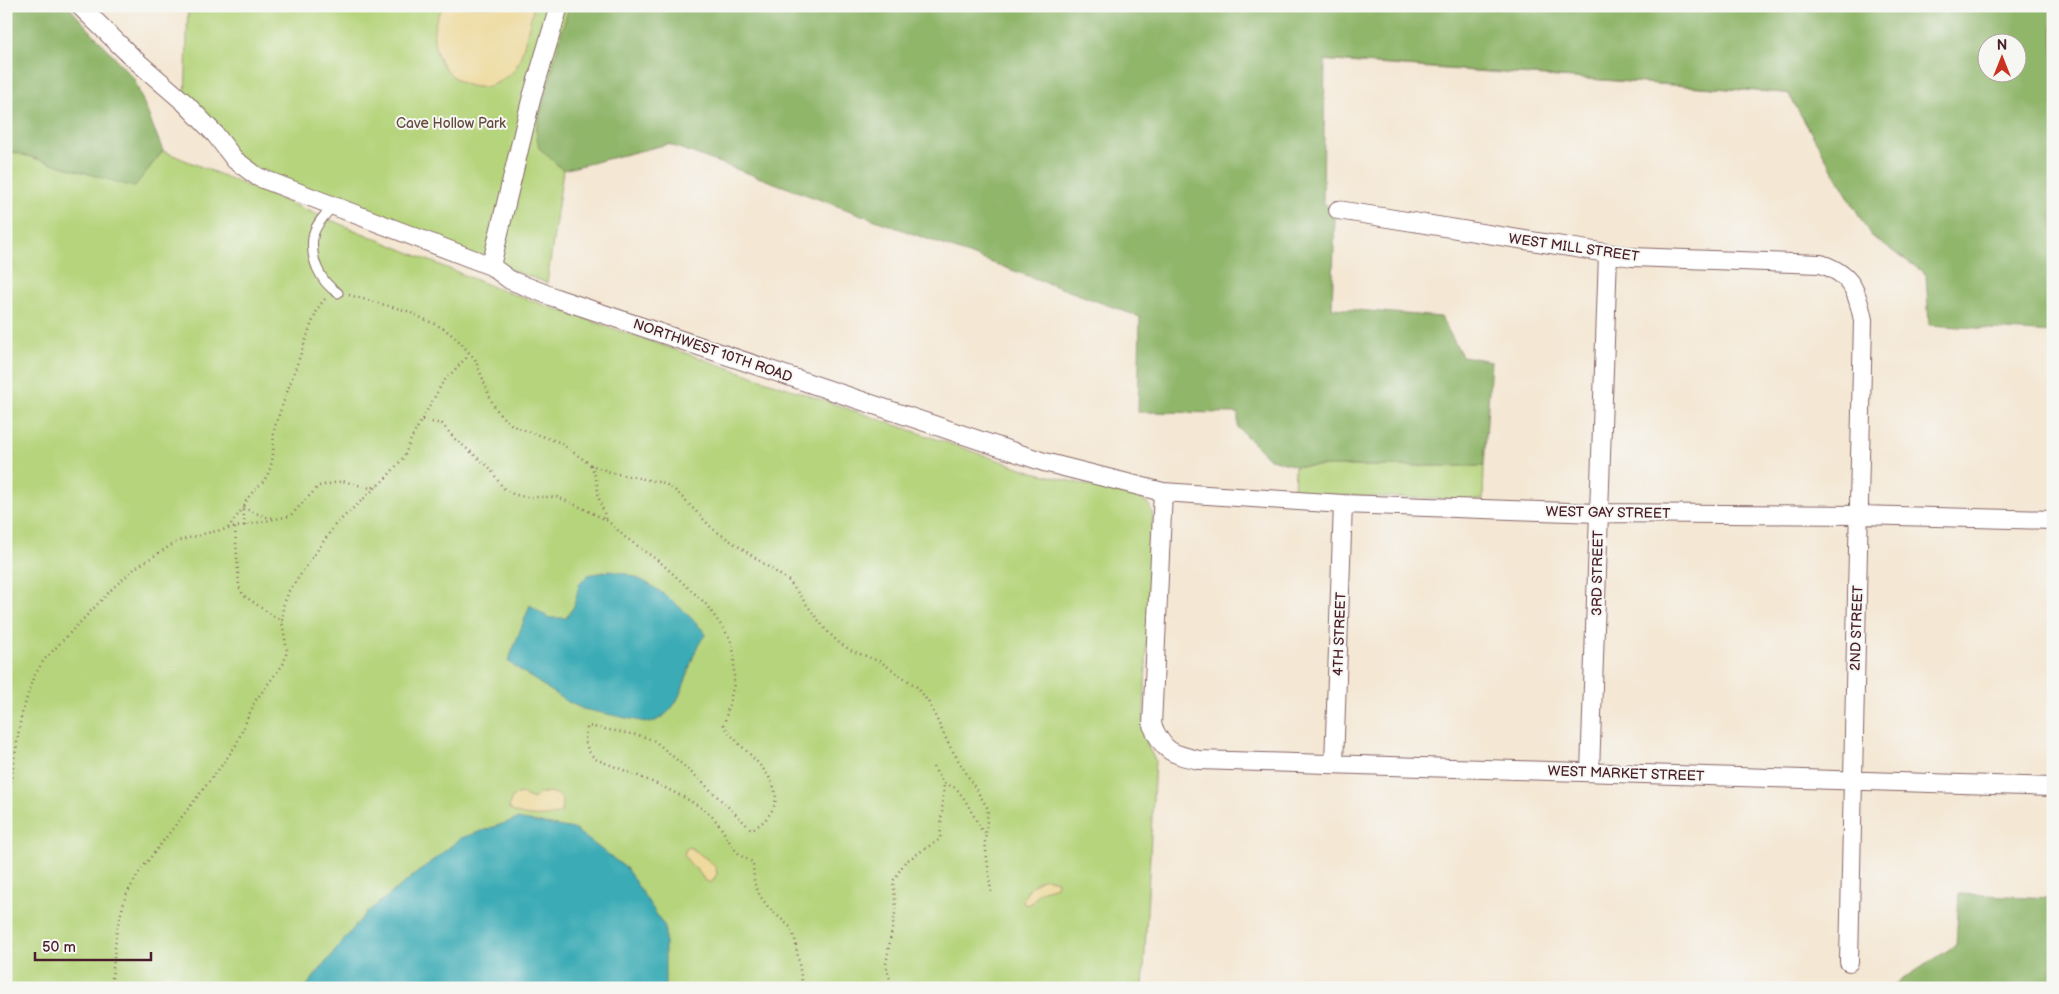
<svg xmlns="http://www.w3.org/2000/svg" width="2059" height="994" font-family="'Balsamiq Sans',sans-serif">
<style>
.green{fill:#b6d47b;stroke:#807a53;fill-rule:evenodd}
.forest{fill:#90b66b;stroke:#6d6a4b;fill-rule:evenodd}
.sand{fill:#eeda9e;stroke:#9c7c64}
.water{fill:#3aabb5;stroke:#426570}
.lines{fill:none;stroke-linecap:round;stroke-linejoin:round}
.service-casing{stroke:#866566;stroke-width:11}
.minor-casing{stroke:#866566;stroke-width:20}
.path{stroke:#866566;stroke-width:2.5;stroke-dasharray:1 4;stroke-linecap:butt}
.service{stroke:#fff;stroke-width:9}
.minor{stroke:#fff;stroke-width:18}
.labels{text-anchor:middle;stroke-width:4;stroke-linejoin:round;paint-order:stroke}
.park-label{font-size:14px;fill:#654c3f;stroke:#f6f6f2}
.street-label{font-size:14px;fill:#4a1f2b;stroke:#f6f6f2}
</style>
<rect width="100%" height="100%" fill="#f6f6f2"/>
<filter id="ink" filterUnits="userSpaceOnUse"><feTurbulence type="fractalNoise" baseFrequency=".02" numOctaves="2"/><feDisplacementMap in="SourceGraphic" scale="10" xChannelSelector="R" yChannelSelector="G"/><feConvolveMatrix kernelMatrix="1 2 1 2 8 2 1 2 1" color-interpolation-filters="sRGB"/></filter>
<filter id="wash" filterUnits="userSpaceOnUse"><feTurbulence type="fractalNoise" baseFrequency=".0096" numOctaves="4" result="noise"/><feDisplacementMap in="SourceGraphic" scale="20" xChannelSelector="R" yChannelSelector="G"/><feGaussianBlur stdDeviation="1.12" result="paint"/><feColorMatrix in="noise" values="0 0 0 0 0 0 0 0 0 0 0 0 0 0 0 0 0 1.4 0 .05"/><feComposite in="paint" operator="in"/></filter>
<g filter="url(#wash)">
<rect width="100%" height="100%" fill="#f4e7d3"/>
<path class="green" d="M188,6H2053V112L1148,48L583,29L547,283L258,177L185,103ZM1986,42H2016V72H1986Z
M6,96L163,151L498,289L1033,472L1140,498L1149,505L1153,515L1143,729L1148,747L1155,760L1143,988H6Z
M1295,466H1484L1483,500L1294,494Z"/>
<path class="forest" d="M6,6H68L134,79L163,151L134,187L6,150Z
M569,6H2053V333L1929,325L1926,274L1871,236L1788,93L1325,60L1323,201L1335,216L1332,308L1441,317L1462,356L1491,361L1484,466H1295L1268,458L1238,428V413L1138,412L1140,317L668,144L563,170L539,148L536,130ZM1986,42H2016V72H1986Z
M1959,894L2053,898V988H1889L1956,945Z"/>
<path class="sand" d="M444,6H531L533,11C528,26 523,57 515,69C513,73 507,76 503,79C461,110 412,46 444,6Z
M548,792L557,794L562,799L561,813C547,817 520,819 509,808C510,800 513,796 520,793L533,799L539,794Z
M690,847L708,860L716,868L717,874L711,883L704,880C699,869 689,865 684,855L686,849Z
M1045,878L1057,881L1056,886C1036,893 1043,887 1032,903L1027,905L1023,903C1025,890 1033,883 1045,878Z"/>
<path class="water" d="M609,571C617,572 625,573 632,576C659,586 688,613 706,634C683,660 690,710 650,723L583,709L566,701L508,662L530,605L549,618H566L574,606L579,585L588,575Z
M517,819L574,829L626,868L665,927V988H305L365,914L461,838Z"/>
</g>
<g filter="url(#ink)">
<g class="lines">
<defs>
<path id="service" d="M332,207C325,215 314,226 313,237C310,259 320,282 338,293"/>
<path id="minor" d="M80,6L132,57L185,103L215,134L235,160L258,177L491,266L510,280L556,298L1044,462L1163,492L1343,504L1598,513L1859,515L2053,520
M1338,210L1632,257L1821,264C1851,274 1857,290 1863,320L1849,962
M491,266L531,100L559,6
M1163,492L1152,725C1164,752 1171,754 1199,760L2053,787
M1334,764L1343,504
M1590,772L1608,254"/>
</defs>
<use href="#service" class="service-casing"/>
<use href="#minor" class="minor-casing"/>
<path class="path" d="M349,295L407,311L443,328L456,338L475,359L491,400L500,415L513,426L559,442L591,465L613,473L664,483L676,491L713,529L789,581L825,629L838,642L850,650L881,662L917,687L929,703L949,745L988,809L985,842L991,892
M422,420L442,424L455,439L489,467L503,488L513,494L525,497H557L580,507L608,521L625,537L660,562L705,603L730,638L734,653V684L724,725C737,749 792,780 771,812C766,820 760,826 751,829L700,780L655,741L642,736L588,726C582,739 586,749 595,759C629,772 679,791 707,812C727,827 728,854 753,862L754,882L760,896L768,907L790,927L795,939L803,988
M591,465L596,478L599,499L607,521
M245,526C238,487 263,496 271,465C275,452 272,439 275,426L311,325L319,306L325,299
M228,528L243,508L266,517L276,518
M235,528L239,586L243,595L282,622
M933,767L944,783L956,788L965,800L985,836
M6,812L21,717L33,678L44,660L115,586L138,566L178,541L207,533L290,516L319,486L343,481L370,488L378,486
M111,988L117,928L126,895L140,871L225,761L236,745L255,701L284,663L287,650L282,622L283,606L289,591L335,525L386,478L404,457L411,439L443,382L466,358L468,350
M892,988L886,964L896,908L893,881L905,862L940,839L944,783"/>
<use href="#service" class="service"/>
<use href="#minor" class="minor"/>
</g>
</g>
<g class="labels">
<g class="park-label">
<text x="451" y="128">Cave Hollow Park</text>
</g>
<g class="street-label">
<text transform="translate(1574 247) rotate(8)" y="5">WEST MILL STREET</text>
<text transform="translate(713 350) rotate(19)" y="5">NORTHWEST 10TH ROAD</text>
<text transform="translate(1608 512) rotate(1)" y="5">WEST GAY STREET</text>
<text transform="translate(1597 573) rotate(-89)" y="5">3RD STREET</text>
<text transform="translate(1856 628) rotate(-88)" y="5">2ND STREET</text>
<text transform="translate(1339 634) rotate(-88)" y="5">4TH STREET</text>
<text transform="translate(1626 773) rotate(2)" y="5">WEST MARKET STREET</text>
</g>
</g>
<rect width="2059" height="994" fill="none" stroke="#f6f6f2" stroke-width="25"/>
<g transform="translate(2002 58)"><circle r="24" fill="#f6f6f2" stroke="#b1a0a2"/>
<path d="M0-4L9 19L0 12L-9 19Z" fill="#c8321e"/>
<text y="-8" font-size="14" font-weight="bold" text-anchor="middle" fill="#4a1f2b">N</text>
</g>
<path d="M35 952v8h116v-8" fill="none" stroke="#4a1f2b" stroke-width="2.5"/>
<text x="42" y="952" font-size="15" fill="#4a1f2b" stroke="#f6f6f2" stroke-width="4" paint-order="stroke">50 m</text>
</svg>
